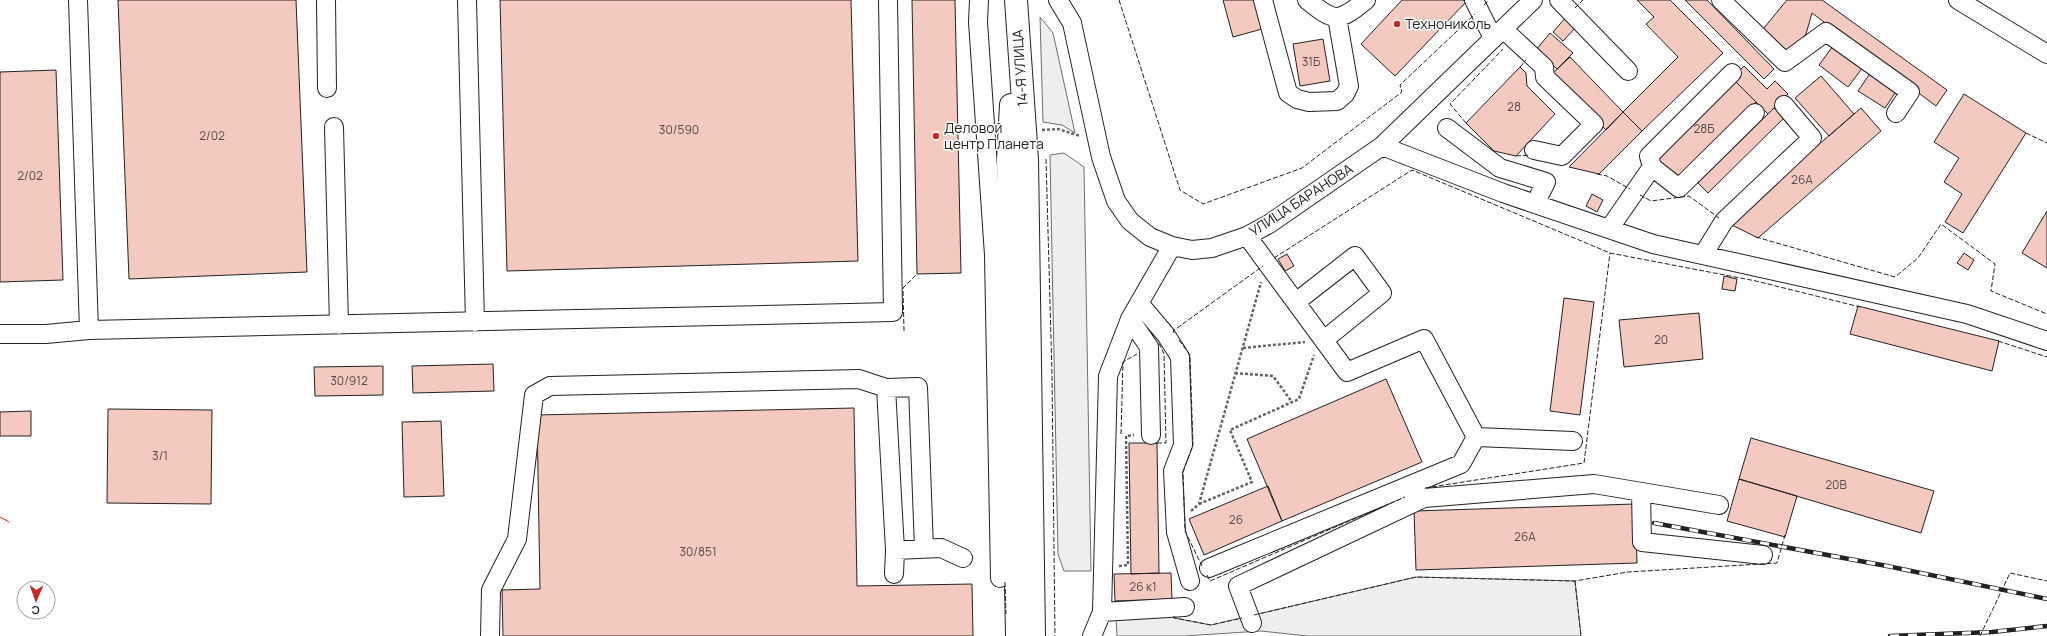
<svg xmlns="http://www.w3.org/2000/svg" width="2047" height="636" font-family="Manrope,sans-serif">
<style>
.green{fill:#eee;stroke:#6f6f6f}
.building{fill:#f3c9c0;stroke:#222}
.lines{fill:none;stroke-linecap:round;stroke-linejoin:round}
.minor-casing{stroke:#222;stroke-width:20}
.major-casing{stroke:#222;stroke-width:24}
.path{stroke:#646464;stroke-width:2.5;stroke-dasharray:3 2;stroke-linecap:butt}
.minor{stroke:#fff;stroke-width:18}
.major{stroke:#fff;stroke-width:22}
.rail-casing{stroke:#222;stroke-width:4.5}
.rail{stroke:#fff;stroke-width:3;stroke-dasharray:9;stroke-linecap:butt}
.fence{stroke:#222;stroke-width:1;stroke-dasharray:5 2;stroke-linecap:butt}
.power{stroke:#c62828;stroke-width:1;stroke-dasharray:14 3 2 3;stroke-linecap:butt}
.poi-dot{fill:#c62828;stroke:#fff;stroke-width:1.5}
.labels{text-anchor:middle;stroke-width:3;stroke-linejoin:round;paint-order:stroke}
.number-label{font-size:12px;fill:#564c4a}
.poi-label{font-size:14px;fill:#222;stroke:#fff;text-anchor:start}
.street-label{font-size:14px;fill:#222;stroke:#fff}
</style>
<rect width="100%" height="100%" fill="#fff"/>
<path class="green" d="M1040,17L1053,33L1075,133L1062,125L1043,122Z
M1064,153L1084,167L1091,571H1064L1058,554L1050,155Z
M1416,577L1575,581L1581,636H1307L1261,631L1184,636H1117L1115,601L1172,599L1175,618L1211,625Z"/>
<path class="building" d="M118,0H296L307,272L129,279Z
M500,0H851L858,261L507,271Z
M912,0H955L961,273L917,274Z
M1223,0H1255L1262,29L1233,37Z
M1402,0H1463L1466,2L1395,76L1361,44Z
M1637,0H1670L1723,53L1642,131L1623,112L1678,57L1646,24L1654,17Z
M1685,0H1707L1774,69L1764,79Z
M1787,0H1822L1947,90L1936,106L1812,13L1806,34L1784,58L1759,34Z
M1566,17L1577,26L1563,41L1553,32Z
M1550,33L1573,53L1557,69L1536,50Z
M1323,39L1330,81L1300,86L1293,44Z
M1836,42L1866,63L1848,87L1819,65Z
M1570,57L1623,112L1606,130L1551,75Z
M1744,66L1767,89L1775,81L1788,94L1768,114L1732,78Z
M1520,67L1526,73L1527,86L1555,114L1516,156L1494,151L1466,123Z
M1873,69L1899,87L1885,108L1858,91Z
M56,70L63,280L0,282V72Z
M1821,76L1854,114L1829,136L1795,98Z
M1732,78L1756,102L1677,179L1653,155Z
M1964,94L2026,133L1963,233L1945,222L1962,194L1944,182L1959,158L1934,142Z
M1774,108L1784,118L1708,193L1698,183Z
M1861,108L1881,131L1758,238L1728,223Z
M1623,112L1642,131L1599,174L1569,167Z
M1592,194L1603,200L1597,212L1586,206Z
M2047,211V268L2022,253Z
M1964,253L1974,260L1968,270L1957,263Z
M1287,254L1294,266L1285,271L1278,259Z
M1724,276L1737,279L1735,291L1722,289Z
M1564,298L1594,302L1580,415L1550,411Z
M1858,306L1999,341L1992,371L1850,334Z
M1699,313L1703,359L1624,367L1619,320Z
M493,364L494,391L413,393L412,366Z
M383,366V395L315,396L314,367Z
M1386,379L1422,462L1282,521L1247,439Z
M854,408L857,586L972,584L973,636H503L502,590L540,589L537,415Z
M108,409L212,410L211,504L107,503Z
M31,411V436H0V412Z
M441,421L444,496L404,497L402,422Z
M1751,438L1934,491L1921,533L1739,479Z
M1129,443H1157L1159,573L1131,574Z
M1739,479L1797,496L1785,537L1727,521Z
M1268,486L1282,521L1204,555L1189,519Z
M1635,504L1637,563L1416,570L1414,511Z
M1171,573L1172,599L1115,601L1114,574Z"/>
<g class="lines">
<defs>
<path id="minor" d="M78,0L89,330
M326,0L327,88
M467,0L475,322
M979,0L978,22L994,255L1000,578
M1058,0L1072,23L1101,157L1116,201L1130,221L1150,237L1172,246L1192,250L1212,248L1247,236L1269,224L1382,146L1533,0
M1263,0L1288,93L1297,99L1309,102L1337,101L1345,94L1349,86L1337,17
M1307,0C1334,22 1338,23 1366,0
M1474,0L1493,38
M1559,0L1628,71
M1721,0L1785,62L1826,32L1910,92L1896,113
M1958,0L2047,54
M1503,29L1544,67L1545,77L1594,124L1562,156L1534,150
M334,127L339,325
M1447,128L1500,168L1546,182L1535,204
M1382,146L1503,193L1653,244L1967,314L2047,341
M1652,167L1649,156L1732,73
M1609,229L1652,167L1679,188L1755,113
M1247,236L1347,372L1424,339L1476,437L1573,441
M1703,255L1724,221L1812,138L1784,105
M1296,302L1355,256L1382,293L1324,340
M1139,303L1166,335L1180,357L1183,445L1173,471L1176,532L1190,581
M1130,319L1149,347L1151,435
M0,334H46L89,330L893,312L888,0
M886,388L918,387L924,549
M1641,492L1642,542L1763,555
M895,550L941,548L963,558
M1209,568L1461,464L1476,437
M1102,612L1185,607
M1252,623L1238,586L1424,498L1594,484L1719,505
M490,636L491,590L517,539L534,395L550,386L859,379L886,388L895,550L894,574
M1092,636L1102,612L1108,376L1130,319L1172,246"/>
<path id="major" d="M1016,0L1027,159L1034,636
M1011,105L1008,160L1017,636"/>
</defs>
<use href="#minor" class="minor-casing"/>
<use href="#major" class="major-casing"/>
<path class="path" d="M1042,130L1058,129L1080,136
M1243,348L1305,342
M1235,373L1273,376L1292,402
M1199,504L1252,482L1230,430L1299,399L1314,355
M1191,511L1199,504L1261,282
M1119,566L1128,565L1126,436L1134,435"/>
<use href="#minor" class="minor"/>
<use href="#major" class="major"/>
<defs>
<path id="rail" d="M1654,523L1887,566L2047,599
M1890,636L1992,632L2047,626"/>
</defs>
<use href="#rail" class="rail-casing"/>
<use href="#rail" class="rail"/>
<path class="fence" d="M1119,0L1180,190L1203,204L1302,168L1402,92L1400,85L1475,14
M1484,5L1489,0
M1575,8L1583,0
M1520,67L1526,60
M1466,123L1450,104L1503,49
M2026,133L2047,143
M1516,156L1530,155
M1046,159L1052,374L1055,636
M1597,174L1607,176L1630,189
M1640,195L1651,201L1689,196L1719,218
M1756,237L1895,277L1918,258L1941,224L1995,264L1991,291L2047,314
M1274,258L1412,170L1610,253L1756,281L1860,307
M904,331L903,288L917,274
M1174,333L1173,331L1263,266
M1179,340L1190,355L1193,445L1183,472L1185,531L1202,566
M1998,341L2047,357
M1121,434L1123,362L1137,354
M1157,443H1166L1164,354L1158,341
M1425,488L1584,463L1610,253
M1207,575L1210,581L1405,497
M1575,581L1581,636
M1005,582L1006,614
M1254,615L1416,577L1575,581L1628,572L1777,563L1785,535
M1174,616V618L1211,625L1242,618
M1980,636L2010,573L2047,581"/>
<path class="power" d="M0,517L9,522"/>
</g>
<g class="poi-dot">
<circle cx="1397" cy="24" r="4"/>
<circle cx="936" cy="136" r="4"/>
</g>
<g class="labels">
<g class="number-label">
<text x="1311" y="66">31Б</text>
<text x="1514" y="111">28</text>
<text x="1704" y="133">28Б</text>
<text x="679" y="134">30/590</text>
<text x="212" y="140">2/02</text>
<text x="30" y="180">2/02</text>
<text x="1802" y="184">26А</text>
<text x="1661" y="344">20</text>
<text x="349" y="385">30/912</text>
<text x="160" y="460">3/1</text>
<text x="1836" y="489">20В</text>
<text x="1236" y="524">26</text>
<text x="1525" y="541">26А</text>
<text x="698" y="556">30/851</text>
<text x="1143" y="591">26 к1</text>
</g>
<g class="poi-label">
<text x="1405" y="29">Технониколь</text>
<text x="944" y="133">Деловой<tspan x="944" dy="16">центр Планета</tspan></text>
</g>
<g class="street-label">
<text transform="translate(1020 68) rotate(-94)" y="5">14-Я УЛИЦА</text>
<text transform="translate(1301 200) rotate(-33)" y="5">УЛИЦА БАРАНОВА</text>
</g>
</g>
<g transform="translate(36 600) rotate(182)"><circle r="19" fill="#ffffff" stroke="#a7a7a7"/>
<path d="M0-3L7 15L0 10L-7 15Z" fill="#c62828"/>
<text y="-6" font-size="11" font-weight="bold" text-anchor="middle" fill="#222222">С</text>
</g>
</svg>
